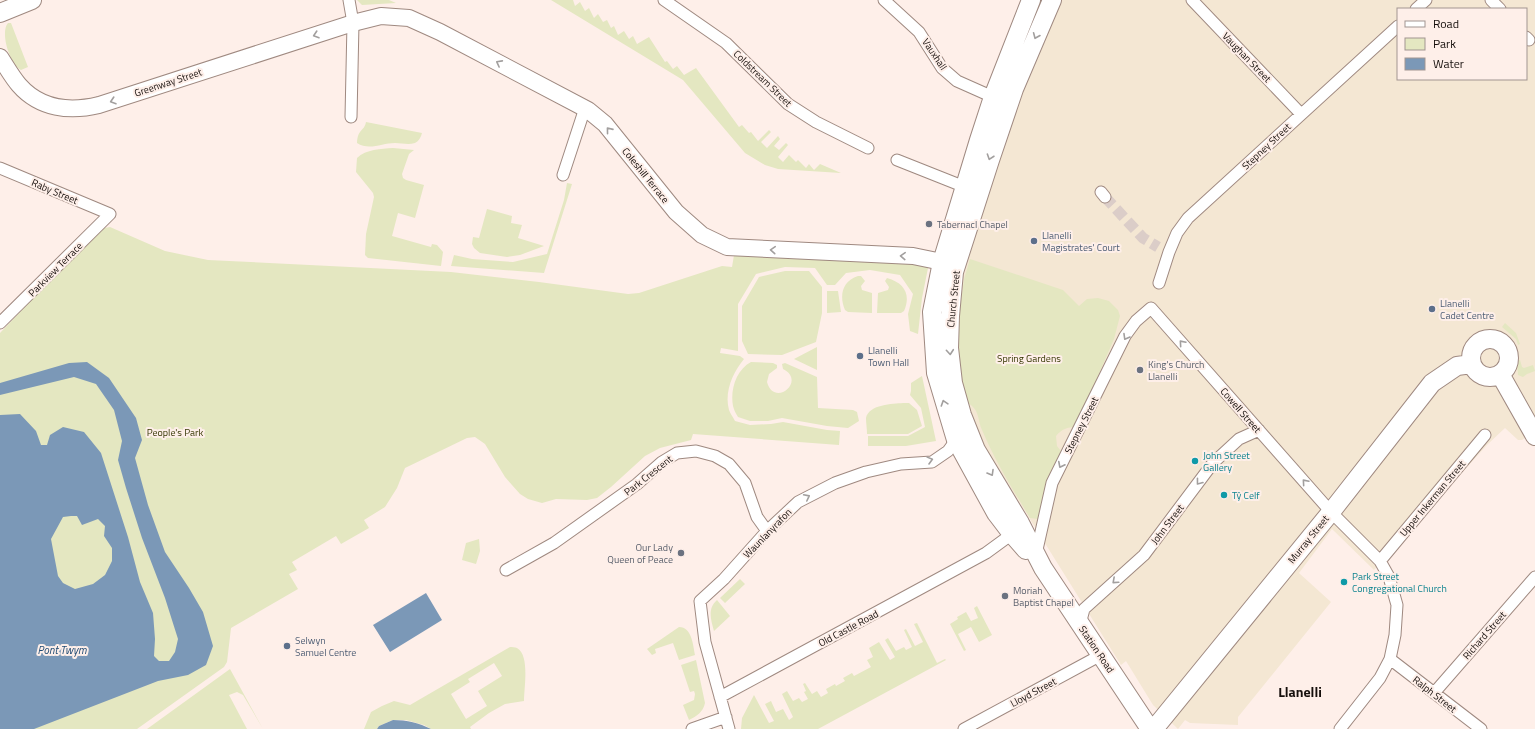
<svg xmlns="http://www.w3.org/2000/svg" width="1535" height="729" font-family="'Titillium Web',sans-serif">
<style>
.commercial{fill:#f4e7d3;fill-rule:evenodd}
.green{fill:#e4e7c1;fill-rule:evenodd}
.water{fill:#7b98b7;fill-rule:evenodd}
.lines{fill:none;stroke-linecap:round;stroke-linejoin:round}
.street-tunnel{stroke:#dbcdc8;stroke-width:11;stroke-dasharray:11 5.5;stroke-linecap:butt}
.street-casing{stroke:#9f8980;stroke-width:13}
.secondary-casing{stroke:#9f8980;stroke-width:18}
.primary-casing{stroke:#9f8980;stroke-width:20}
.street{stroke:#fff;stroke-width:11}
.secondary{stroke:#fff;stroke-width:16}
.primary{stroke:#fff;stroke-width:18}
.oneway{stroke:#a29f9e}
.worship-dot{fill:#6b7280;stroke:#feefe9;stroke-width:1.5}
.service-dot{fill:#5c6f8a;stroke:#feefe9;stroke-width:1.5}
.culture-dot{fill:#0f9aa8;stroke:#feefe9;stroke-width:1.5}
.labels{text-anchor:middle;stroke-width:4;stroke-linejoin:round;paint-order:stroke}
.street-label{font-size:10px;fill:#160f0c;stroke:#feefe9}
.worship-label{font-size:10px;fill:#5b616d;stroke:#feefe9;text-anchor:start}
.service-label{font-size:10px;fill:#4e5e75;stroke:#feefe9;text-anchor:start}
.park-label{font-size:10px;fill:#373804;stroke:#feefe9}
.culture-label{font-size:10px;fill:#0d838f;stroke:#feefe9;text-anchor:start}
.water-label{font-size:11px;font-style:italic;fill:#1b4771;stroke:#feefe9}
.district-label{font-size:14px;font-weight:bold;fill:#160f0c;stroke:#feefe9}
</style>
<rect width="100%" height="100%" fill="#feefe9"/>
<path class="commercial" d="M1053,0H1535V443L1531,446L1525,438L1522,440H1518L1505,428L1487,445L1374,570L1332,529L1299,573L1331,602L1238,717V725L1190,723L1185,720L1178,729L1153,705L1126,661L1121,665L973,428L954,346L962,277L992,168ZM1398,9H1526V79H1398Z"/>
<path class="green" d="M357,0H389L396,3L362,5Z
M551,0H573L575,6L580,2L585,11L589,8L594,18L598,14L603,22L607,20L611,28L614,26L618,35L624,31L629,39L633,36L637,44L649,37L665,62L667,61L673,69L677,66L684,75L696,68L739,127L742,125L749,133L751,132L758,141L769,130L771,132L761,142L767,148L778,136L780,139L774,146L779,150L786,143L788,145L778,157L783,162L789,155L796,162L798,160L806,168L809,164L814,170L820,164L841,173L778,169L765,165L745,153L683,80Z
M8,23H11L28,67L21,70C9,63 0,32 8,23Z
M366,122L422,133C421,137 419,141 415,143C408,145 402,143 395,143C382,143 369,151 357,143C358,128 364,132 366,122Z
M393,148L414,150L409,154L402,174L403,178L406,180L424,185L415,218L398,213L392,236L431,247L432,244L437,245L443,252L441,266L368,258L365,255L366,234L374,197L373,193L356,172L357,158C366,149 381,149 393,148Z
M567,183L572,184L544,273L451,266L454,255L472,259L513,262L547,254L564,200Z
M487,209L512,216L511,223L522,225L518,238L544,246L520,255L507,257L480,253L474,248L472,244L473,237L479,238Z
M110,227L165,251L208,260L451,272L539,282L628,294L639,293L722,266L732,267L734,255L868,259L929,263L922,298L918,334L910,331L908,314L913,294L900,275L870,270L846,273L835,285H827L815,268L785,267L756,274L738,304V351L721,348L720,353L740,356L744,359C733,372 724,392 729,410C730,413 733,417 735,421L750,425L771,424L783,422L827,430L840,431L839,445L693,434L691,440L660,448L645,456L611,487L597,498L587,500L556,499L542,503L528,499L520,494L505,477L485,444L475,437L467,438L405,468L397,488L385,507L364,520L369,528L341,544L336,536L292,562L297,570L289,574L298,589L231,628L227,662L224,667L137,729H0V333L99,229Z
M970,259L1063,290L1079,306L1087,299L1098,298L1109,301L1118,310L1120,316L1114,339L1076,427C1067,427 1062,429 1056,436L1057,446L1064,455L1038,519L1030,518C1013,490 995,461 982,430C977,418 980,409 966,402L959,382L955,347L964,279Z
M785,271H809L822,287V313L816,342L782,355L748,354L742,341V306L759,277Z
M858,276H861L865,281L861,286L862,290L872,293V313L848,312L845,310C839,296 842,281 858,276Z
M887,278C905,283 911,295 904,311L901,313H877L878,293L888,290L889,287L885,281Z
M827,291H838L841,312L827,313Z
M1505,323L1516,333L1520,344L1518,345L1516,339L1502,327Z
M817,347V370L794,359Z
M1520,360L1522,367L1524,368L1533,365L1535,371L1527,374L1523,377L1518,375L1517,361Z
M751,362L773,363L777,365V368L769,374L767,382C774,408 807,381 783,369L782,364L785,363L817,377L818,408L853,410L857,412L859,421L848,428L827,426L782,418L768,421H750L738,417C736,414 734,410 733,406C730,390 736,370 751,362Z
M922,376L936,441L906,446H868V436H908L925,427L921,408L910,395L911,391V383Z
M903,403H909L917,410L922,426L908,434H867C867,429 866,423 866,418C869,404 893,404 903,403Z
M479,539L480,551L476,564L462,560L466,543Z
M740,579L745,584L725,603L720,598Z
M717,600L730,616L714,631C711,620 707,609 717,600Z
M977,606L992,635L979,642L971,627L958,634L966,650L964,651L950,624L958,619L957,617L966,612L971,621L978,618L974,608Z
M917,623L937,663L945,659L946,660L818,729H741L742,718L754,695L769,723L774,721L765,704L771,701L776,712L783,709L789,720L793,717L782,694L787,691L793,701L799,698L802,702L808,699L804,692L806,691L803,684L805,683L812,694L817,691L821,697L828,693L826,689L835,684L836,686L845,681L843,678L852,673L854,676L871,667L867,660L873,657L869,648L879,642L890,660L895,657L885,640L888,638L896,651L904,647L906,650L912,647L904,630L906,629L915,646L923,642L914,624Z
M679,627C692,627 693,645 695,655L679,660L673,643L655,649L656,653L652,655L647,649Z
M510,647C512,647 515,647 517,648C530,655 524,688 524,701L505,704L489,713L470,727L471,729H431L424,725L406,720H393L379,726L377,729H364L371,712L382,706L394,701L410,705ZM494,663L502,676L478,691L487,706L466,719L451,694L470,682L468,679Z
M696,660L705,703C703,712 697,716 689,720L683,705L694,700L695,694L694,691L690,692L681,665Z
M230,669L263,729L243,695L237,692L229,695L247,729H147Z"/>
<path class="water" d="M87,362L109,378L136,418L142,440L135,458L148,505L165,552L189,588L203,612L213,646L206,665L188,675L158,681L34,729H0V415L20,414L36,431L41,445H47L50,435L63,427L84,432L101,453L128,537L140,582L153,613L155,639L154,656L159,661H169L175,652L178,639L165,598L142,538L126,488L118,460L122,441L114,410L96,384L74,377L0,395V383L69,363ZM71,516H77L82,525L98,519L105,526L104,536L112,548V561L105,575L93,584L75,589L63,583L58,576L51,539L63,517Z
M426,593L442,620L390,652L373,625Z
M393,720C407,720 419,723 431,729H377L379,726Z"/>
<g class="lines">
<path class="street-tunnel" d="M1105,197L1143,238L1158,247"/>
<defs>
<path id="street" d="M349,0L353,23L351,117
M664,0L726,43L788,104L816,122L868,148
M884,0L919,32L942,68L957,81L993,97
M1192,0L1301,114
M1491,0L1500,9
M1416,9L1426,0
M1526,37L1529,40
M897,160L965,187
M0,168L110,214L0,323
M563,175L585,108
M1101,192L1105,197
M1159,283L1169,252L1177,233L1188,218L1398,26
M1036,554L1052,483L1125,336L1136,321L1151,308L1331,512L1380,561L1389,577L1397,605L1395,635L1390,659L1380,678L1340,729
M1380,561L1485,435
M506,570L554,543L637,484L662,462L677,453L696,451L715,456L729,464L745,483L757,517L767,531
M1080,624L1084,609L1144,555L1213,463L1239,439L1259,430
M1390,659L1481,729
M1434,693L1535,577
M720,697L986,553L1012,534L1015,530
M692,729L726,717
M729,729L705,642L700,601L724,579L767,531L798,502L835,483L866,472L901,464L932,462L948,451L956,440
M964,729L1101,655"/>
<path id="secondary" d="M0,57C6,66 12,77 19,85C40,109 70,112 99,105L353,23L381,16L409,18L440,32L588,110L605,124L676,212L702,235L727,247L913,256L942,262L953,257"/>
<path id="primary" d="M1052,0L1014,89L990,160L954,272L950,316L949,348L953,383L962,415L976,450L1020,523L1043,568L1150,729
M0,13L32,0
M1471 358a19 19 0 1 1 38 0a19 19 0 1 1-38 0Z
M1500,374L1535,436
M1026,550L1012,534L996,513L956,440L936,373L932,312L942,262L979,140L993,97L1031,0
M1154,729L1331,512L1432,383L1457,366L1472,364"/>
</defs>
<use href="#street" class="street-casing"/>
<use href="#secondary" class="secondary-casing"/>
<use href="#primary" class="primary-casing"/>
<use href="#street" class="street"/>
<use href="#secondary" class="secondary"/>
<use href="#primary" class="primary"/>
</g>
<defs><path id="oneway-chevron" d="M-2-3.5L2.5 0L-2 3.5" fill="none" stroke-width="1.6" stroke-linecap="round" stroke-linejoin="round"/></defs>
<g class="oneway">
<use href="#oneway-chevron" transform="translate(316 35) rotate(162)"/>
<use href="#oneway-chevron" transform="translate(1036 36) rotate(113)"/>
<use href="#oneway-chevron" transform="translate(499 63) rotate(-152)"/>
<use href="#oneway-chevron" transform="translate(113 101) rotate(162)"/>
<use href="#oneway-chevron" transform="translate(609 130) rotate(-129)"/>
<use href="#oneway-chevron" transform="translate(990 157) rotate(109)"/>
<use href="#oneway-chevron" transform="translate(773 250) rotate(-176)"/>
<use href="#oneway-chevron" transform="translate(903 256) rotate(-177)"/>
<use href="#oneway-chevron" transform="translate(1126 337) rotate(120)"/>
<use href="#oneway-chevron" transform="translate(1182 343) rotate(-131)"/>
<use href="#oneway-chevron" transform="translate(950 352) rotate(85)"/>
<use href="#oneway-chevron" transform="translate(944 403) rotate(-108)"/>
<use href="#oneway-chevron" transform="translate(930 460) rotate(-15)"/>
<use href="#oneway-chevron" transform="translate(1061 465) rotate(117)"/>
<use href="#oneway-chevron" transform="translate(991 473) rotate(60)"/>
<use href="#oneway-chevron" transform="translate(1199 482) rotate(128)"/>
<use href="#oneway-chevron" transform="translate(1305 482) rotate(-131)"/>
<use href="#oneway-chevron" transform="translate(807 497) rotate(-27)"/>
<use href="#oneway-chevron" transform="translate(1115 581) rotate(138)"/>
</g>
<g class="worship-dot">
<circle cx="929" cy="224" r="4"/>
<circle cx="1140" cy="370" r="4"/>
<circle cx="681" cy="553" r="4"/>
<circle cx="1005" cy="596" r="4"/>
</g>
<g class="service-dot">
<circle cx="1034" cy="241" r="4"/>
<circle cx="1432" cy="309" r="4"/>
<circle cx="860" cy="356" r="4"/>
<circle cx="287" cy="646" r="4"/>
</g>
<g class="culture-dot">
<circle cx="1195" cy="461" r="4"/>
<circle cx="1224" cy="495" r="4"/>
<circle cx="1344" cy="582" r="4"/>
</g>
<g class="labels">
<g class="street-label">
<text transform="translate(935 54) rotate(56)" y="4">Vauxhall</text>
<text transform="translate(1247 57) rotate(46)" y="4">Vaughan Street</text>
<text transform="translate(763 78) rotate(44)" y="4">Coldstream Street</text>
<text transform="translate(168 82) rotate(-18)" y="4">Greenway Street</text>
<text transform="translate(1266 146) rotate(-43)" y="4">Stepney Street</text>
<text transform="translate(646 175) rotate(51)" y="4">Coleshill Terrace</text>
<text transform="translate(55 191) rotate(23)" y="4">Raby Street</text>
<text transform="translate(55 269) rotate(-45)" y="4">Parkview Terrace</text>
<text transform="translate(953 299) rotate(-84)" y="4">Church Street</text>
<text transform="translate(1241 410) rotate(49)" y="4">Cowell Street</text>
<text transform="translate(1081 425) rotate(-63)" y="4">Stepney Street</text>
<text transform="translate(648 475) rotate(-38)" y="4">Park Crescent</text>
<text transform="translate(1432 498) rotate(-50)" y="4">Upper Inkerman Street</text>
<text transform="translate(1167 524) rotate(-53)" y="4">John Street</text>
<text transform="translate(767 533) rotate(-46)" y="4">Waunlanyrafon</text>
<text transform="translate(1308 539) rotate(-51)" y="4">Murray Street</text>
<text transform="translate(848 628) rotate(-28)" y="4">Old Castle Road</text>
<text transform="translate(1484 635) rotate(-49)" y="4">Richard Street</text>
<text transform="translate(1097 649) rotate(56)" y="4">Station Road</text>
<text transform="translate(1033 692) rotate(-28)" y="4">Lloyd Street</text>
<text transform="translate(1435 694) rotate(38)" y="4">Ralph Street</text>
</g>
<g class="worship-label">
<text x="937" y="228">Tabernacl Chapel</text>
<text x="1148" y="368">King's Church<tspan x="1148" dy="12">Llanelli</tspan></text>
<text x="673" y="551" text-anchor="end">Our Lady<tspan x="673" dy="12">Queen of Peace</tspan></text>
<text x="1013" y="594">Moriah<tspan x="1013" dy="12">Baptist Chapel</tspan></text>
</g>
<g class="service-label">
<text x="1042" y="239">Llanelli<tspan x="1042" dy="12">Magistrates' Court</tspan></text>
<text x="1440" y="307">Llanelli<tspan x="1440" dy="12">Cadet Centre</tspan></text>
<text x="868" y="354">Llanelli<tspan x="868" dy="12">Town Hall</tspan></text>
<text x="295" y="644">Selwyn<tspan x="295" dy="12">Samuel Centre</tspan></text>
</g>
<g class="park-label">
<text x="1029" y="362">Spring Gardens</text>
<text x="175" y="436">People's Park</text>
</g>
<g class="culture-label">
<text x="1203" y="459">John Street<tspan x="1203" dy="12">Gallery</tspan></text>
<text x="1232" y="499">Tŷ Celf</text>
<text x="1352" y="580">Park Street<tspan x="1352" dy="12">Congregational Church</tspan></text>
</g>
<g class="water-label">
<text x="62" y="654">Pont Twym</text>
</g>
<g class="district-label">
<text x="1300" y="697">Llanelli</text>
</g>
</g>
<rect x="1397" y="8" width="130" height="72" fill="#feefe9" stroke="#a19591"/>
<rect x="1405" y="21" width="20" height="6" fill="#ffffff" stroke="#a19591"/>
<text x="1433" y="28" font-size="12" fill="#160f0c">Road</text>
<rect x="1405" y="38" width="20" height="12" fill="#e4e7c1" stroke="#a19591"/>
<text x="1433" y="48" font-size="12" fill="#160f0c">Park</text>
<rect x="1405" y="58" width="20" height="12" fill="#7b98b7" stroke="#a19591"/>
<text x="1433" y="68" font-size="12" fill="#160f0c">Water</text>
</svg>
